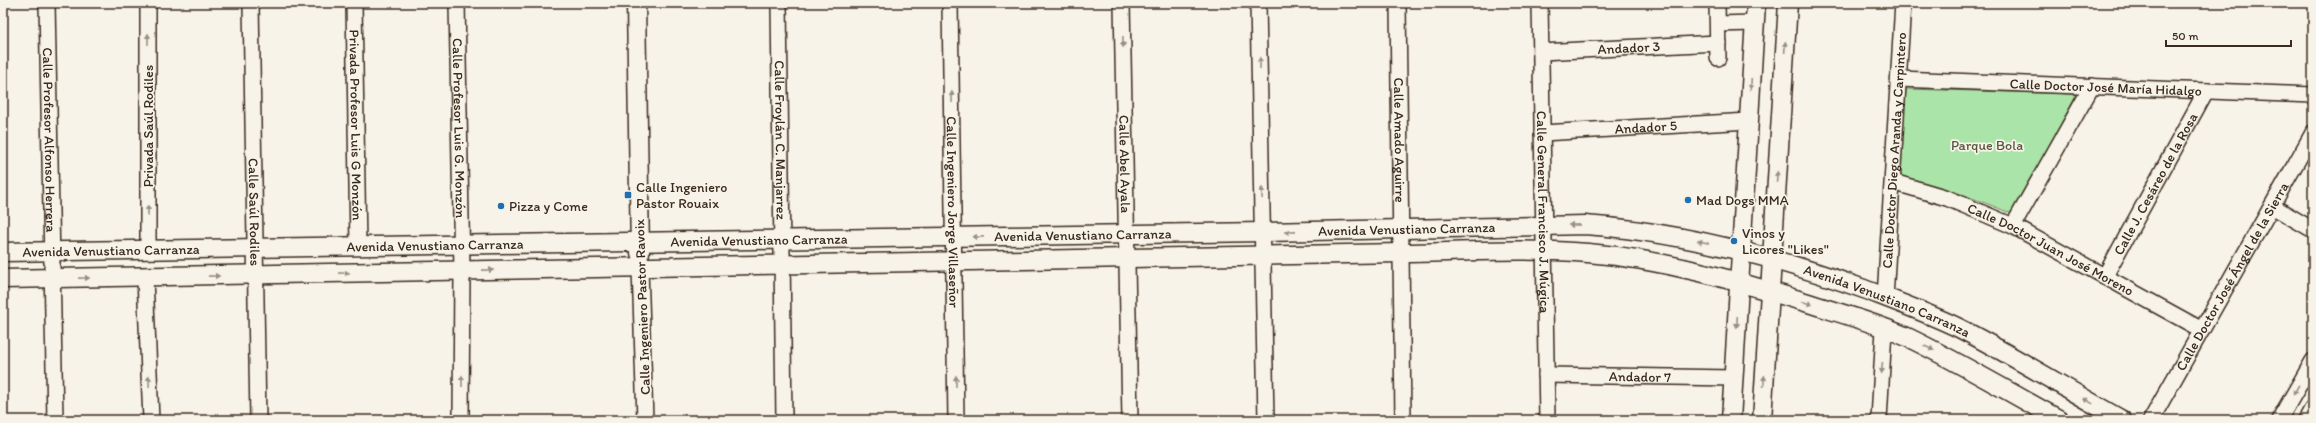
<svg xmlns="http://www.w3.org/2000/svg" width="2316" height="423" font-family="Itim,sans-serif">
<style>
.green{fill:#abe4a8;stroke:#738763}
.lines{fill:none;stroke-linecap:round;stroke-linejoin:round}
.minor-casing{stroke:#3b2a1e;stroke-width:18}
.tertiary-casing{stroke:#3b2a1e;stroke-width:21}
.minor{stroke:#f7f3e8;stroke-width:15}
.tertiary{stroke:#f7f3e8;stroke-width:18}
.oneway{fill:#998e83}
.poi-dot{fill:#1f6fb2;stroke:#f7f3e8;stroke-width:1.5}
.labels{text-anchor:middle;stroke-width:3.5;stroke-linejoin:round;paint-order:stroke}
.street-label{font-size:14px;fill:#3b2a1e;stroke:#f7f3e8}
.park-label{font-size:14px;fill:#575840;stroke:#f7f3e8}
.poi-label{font-size:14px;fill:#3b2a1e;stroke:#f7f3e8;text-anchor:start}
</style>
<rect width="100%" height="100%" fill="#f7f3e8"/>
<filter id="ink" filterUnits="userSpaceOnUse"><feTurbulence type="fractalNoise" baseFrequency=".025" numOctaves="2"/><feDisplacementMap in="SourceGraphic" scale="8" xChannelSelector="R" yChannelSelector="G"/><feConvolveMatrix kernelMatrix="1 2 1 2 8 2 1 2 1" color-interpolation-filters="sRGB"/></filter>
<g filter="url(#ink)">
<path class="green" d="M1906,89L2077,94L2012,214C1975,198 1938,185 1899,176Z"/>
<g class="lines">
<defs>
<g id="minor">
<path id="s1" d="M47,3L55,420"/>
<path d="M148,3V250"/>
<path id="s2" d="M251,3L258,420"/>
<path id="s3" d="M354,3L358,246"/>
<path id="s4" d="M457,3L462,271L461,420"/>
<path id="s5" d="M779,3L784,420"/>
<path id="s6" d="M950,3L956,420"/>
<path id="s7" d="M1122,3L1130,420"/>
<path d="M1258,3L1266,420"/>
<path id="s8" d="M1398,3L1403,420"/>
<path id="s9" d="M1540,3L1547,420"/>
<path d="M1717,3L1718,58"/>
<path d="M1718,24L1754,23"/>
<path id="s10" d="M1541,52L1718,43"/>
<path id="s11" d="M1899,79L2313,95"/>
<path id="s12" d="M1542,133L1749,121"/>
<path id="s13" d="M1893,182L1947,198L2013,226L2202,330"/>
<path d="M2272,206L2313,230"/>
<path d="M2013,226L2092,86"/>
<path d="M640,268L645,420"/>
<path id="s14" d="M2105,276L2206,91"/>
<path d="M145,278L151,420"/>
<path id="s15" d="M1885,298L1903,3"/>
<path id="s16" d="M1546,375L1734,378"/>
<path d="M1879,420L1884,329"/>
<path id="s17" d="M2151,420L2313,133"/>
<path d="M2279,420L2313,361"/>
<path d="M2306,420L2313,407"/>
</g>
<g id="tertiary">
<path d="M636,3L640,253"/>
<path id="s18" d="M3,252L1263,232L1585,225C1682,232 1773,256 1864,289C1895,301 1928,313 1959,328C2014,356 2068,390 2122,420"/>
<path d="M3,279L1401,253C1463,252 1526,248 1588,253C1662,259 1734,280 1805,302C1839,313 1874,322 1907,337C1959,362 2009,392 2060,420"/>
<path d="M1731,420L1756,3"/>
<path d="M1762,420L1788,3"/>
</g>
</defs>
<use href="#minor" class="minor-casing"/>
<use href="#tertiary" class="tertiary-casing"/>
<use href="#minor" class="minor"/>
<use href="#tertiary" class="tertiary"/>
</g>
<defs><path id="oneway-solid" d="M-6-.8H1V-3.2L6.5 0L1 3.2V.8H-6Z"/></defs>
<g class="oneway">
<use href="#oneway-solid" transform="translate(148 39) rotate(-90)"/>
<use href="#oneway-solid" transform="translate(1123 42) rotate(89)"/>
<use href="#oneway-solid" transform="translate(1785 47) rotate(-86)"/>
<use href="#oneway-solid" transform="translate(1260 63) rotate(-91)"/>
<use href="#oneway-solid" transform="translate(1751 84) rotate(93)"/>
<use href="#oneway-solid" transform="translate(952 97) rotate(-91)"/>
<use href="#oneway-solid" transform="translate(1777 177) rotate(-86)"/>
<use href="#oneway-solid" transform="translate(1262 193) rotate(-91)"/>
<use href="#oneway-solid" transform="translate(148 211) rotate(-90)"/>
<use href="#oneway-solid" transform="translate(1574 225) rotate(179)"/>
<use href="#oneway-solid" transform="translate(1290 232) rotate(179)"/>
<use href="#oneway-solid" transform="translate(978 237) rotate(179)"/>
<use href="#oneway-solid" transform="translate(1703 242) rotate(-168)"/>
<use href="#oneway-solid" transform="translate(488 270) rotate(-1)"/>
<use href="#oneway-solid" transform="translate(344 273) rotate(-1)"/>
<use href="#oneway-solid" transform="translate(214 276) rotate(-1)"/>
<use href="#oneway-solid" transform="translate(84 278) rotate(-1)"/>
<use href="#oneway-solid" transform="translate(1807 303) rotate(17)"/>
<use href="#oneway-solid" transform="translate(1737 322) rotate(93)"/>
<use href="#oneway-solid" transform="translate(1929 348) rotate(26)"/>
<use href="#oneway-solid" transform="translate(1882 368) rotate(94)"/>
<use href="#oneway-solid" transform="translate(149 381) rotate(-92)"/>
<use href="#oneway-solid" transform="translate(462 381) rotate(-90)"/>
<use href="#oneway-solid" transform="translate(956 381) rotate(-90)"/>
<use href="#oneway-solid" transform="translate(1764 381) rotate(-86)"/>
<use href="#oneway-solid" transform="translate(2296 390) rotate(119)"/>
<use href="#oneway-solid" transform="translate(2088 401) rotate(-151)"/>
</g>
</g>
<g class="poi-dot">
<rect x="624" y="191" width="8" height="8" rx="2"/>
<circle cx="1688" cy="200" r="4"/>
<circle cx="501" cy="206" r="4"/>
<circle cx="1734" cy="241" r="4"/>
</g>
<g class="labels">
<g class="street-label">
<text dy="5" stroke="none"><textPath href="#s10" startOffset="88">Andador 3</textPath></text>
<text dy="5" stroke="none"><textPath href="#s11" startOffset="207">Calle Doctor José María Hidalgo</textPath></text>
<text dy="5" stroke="none"><textPath href="#s3" startOffset="122">Privada Profesor Luis G Monzón</textPath></text>
<text transform="translate(148 126) rotate(-90)" y="5">Privada Saúl Rodiles</text>
<text dy="5" stroke="none"><textPath href="#s12" startOffset="104">Andador 5</textPath></text>
<text dy="5" stroke="none"><textPath href="#s4" startOffset="125">Calle Profesor Luis G. Monzón</textPath></text>
<text dy="5" stroke="none"><textPath href="#s5" startOffset="137">Calle Froylán C. Manjarrez</textPath></text>
<text dy="5" stroke="none"><textPath href="#s1" startOffset="137">Calle Profesor Alfonso Herrera</textPath></text>
<text dy="5" stroke="none"><textPath href="#s8" startOffset="137">Calle Amado Aguirre</textPath></text>
<text dy="5" stroke="none"><textPath href="#s15" startOffset="148">Calle Doctor Diego Aranda y Carpintero</textPath></text>
<text dy="5" stroke="none"><textPath href="#s7" startOffset="161">Calle Abel Ayala</textPath></text>
<text dy="5" stroke="none"><textPath href="#s14" startOffset="105">Calle J. Cesáreo de la Rosa</textPath></text>
<text dy="5" stroke="none"><textPath href="#s6" startOffset="209">Calle Ingeniero Jorge Villaseñor</textPath></text>
<text dy="5" stroke="none"><textPath href="#s9" startOffset="209">Calle General Francisco J. Múgica</textPath></text>
<text dy="5" stroke="none"><textPath href="#s2" startOffset="209">Calle Saúl Rodiles</textPath></text>
<text dy="5" stroke="none"><textPath href="#s18" startOffset="1404">Avenida Venustiano Carranza</textPath></text>
<text dy="5" stroke="none"><textPath href="#s18" startOffset="1080">Avenida Venustiano Carranza</textPath></text>
<text dy="5" stroke="none"><textPath href="#s18" startOffset="756">Avenida Venustiano Carranza</textPath></text>
<text dy="5" stroke="none"><textPath href="#s18" startOffset="432">Avenida Venustiano Carranza</textPath></text>
<text dy="5" stroke="none"><textPath href="#s13" startOffset="172">Calle Doctor Juan José Moreno</textPath></text>
<text dy="5" stroke="none"><textPath href="#s18" startOffset="108">Avenida Venustiano Carranza</textPath></text>
<text dy="5" stroke="none"><textPath href="#s17" startOffset="165">Calle Doctor José Ángel de la Sierra</textPath></text>
<text dy="5" stroke="none"><textPath href="#s18" startOffset="1895">Avenida Venustiano Carranza</textPath></text>
<text transform="translate(642 307) rotate(-92)" y="5">Calle Ingeniero Pastor Ravoix</text>
<text dy="5" stroke="none"><textPath href="#s16" startOffset="94">Andador 7</textPath></text>
</g>
<g class="park-label">
<text x="1987" y="150">Parque Bola</text>
</g>
<g class="poi-label">
<text x="636" y="192">Calle Ingeniero<tspan x="636" dy="16">Pastor Rouaix</tspan></text>
<text x="1696" y="205">Mad Dogs MMA</text>
<text x="509" y="211">Pizza y Come</text>
<text x="1742" y="238">Vinos y<tspan x="1742" dy="16">Licores "Likes"</tspan></text>
</g>
</g>
<rect width="2316" height="423" fill="none" stroke="#f7f3e8" stroke-width="16"/>
<rect x="8" y="8" width="2300" height="407" fill="none" stroke="#3b2a1e" stroke-width="1.5" filter="url(#ink)"/>
<path d="M2166 40v6h125v-6" fill="none" stroke="#3b2a1e" stroke-width="2"/>
<text x="2172" y="40" font-size="12" fill="#3b2a1e" stroke="#f7f3e8" stroke-width="3" paint-order="stroke">50 m</text>
</svg>
